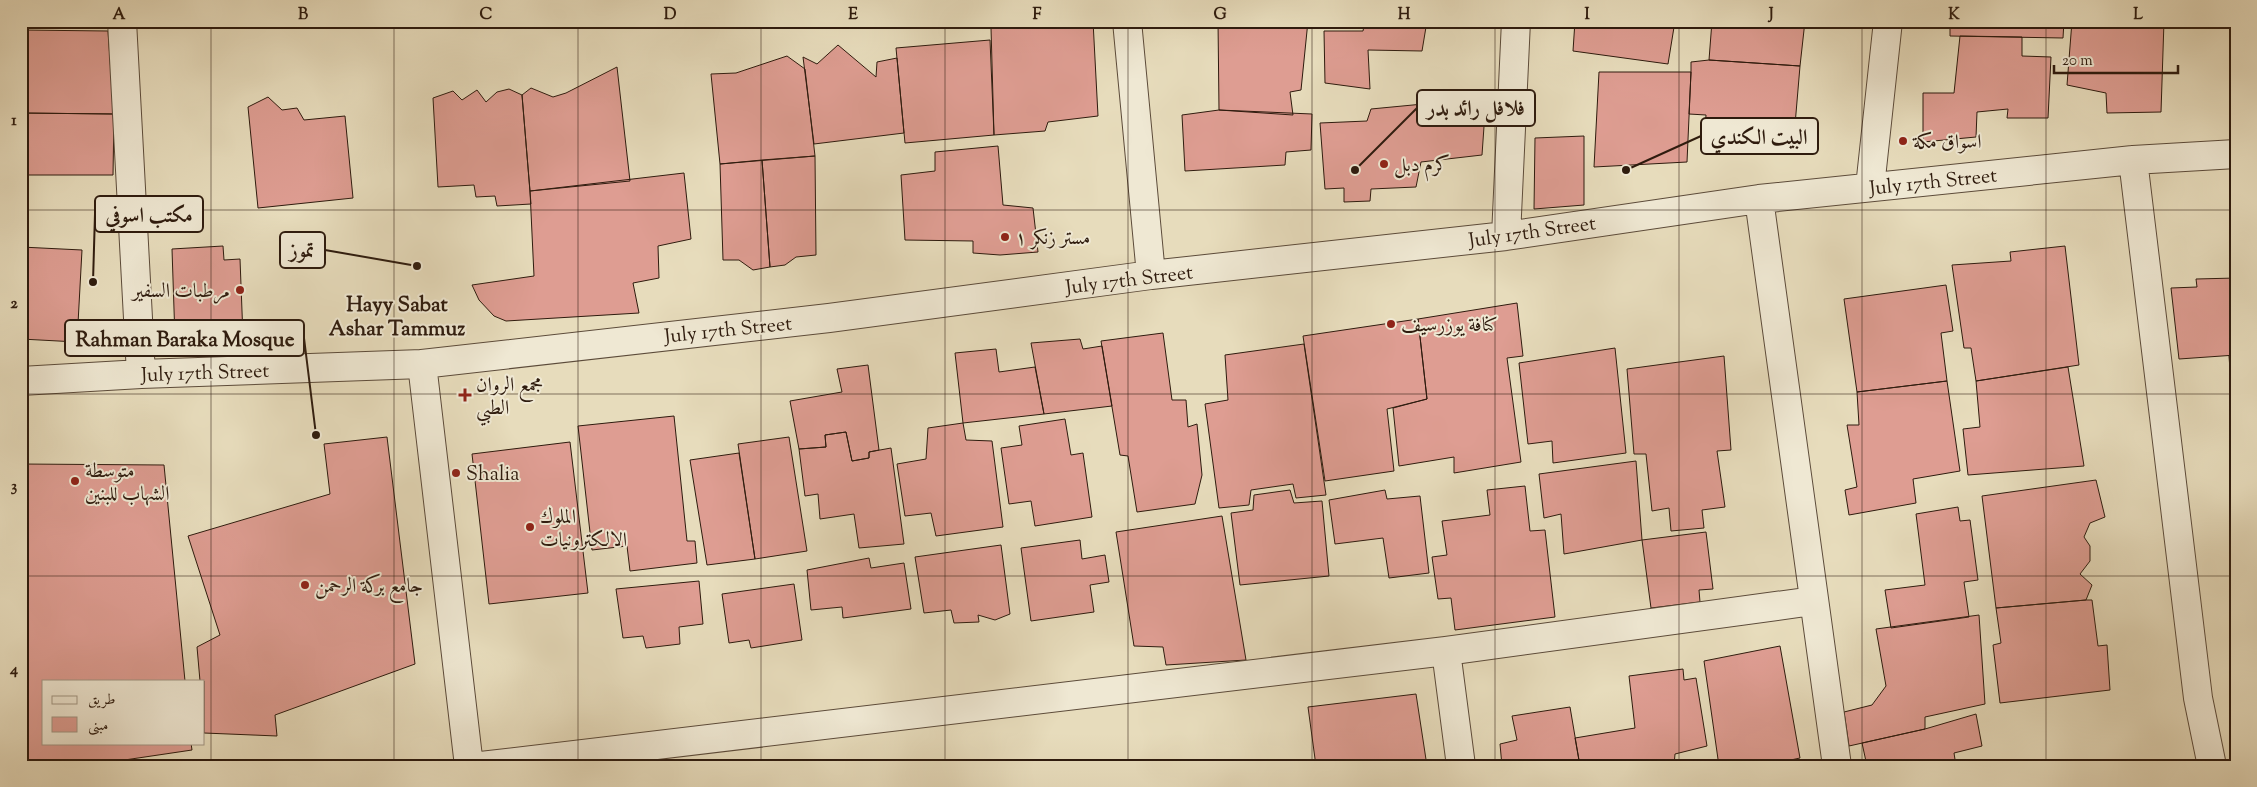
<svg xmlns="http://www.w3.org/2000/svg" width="2257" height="787" font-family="'Sorts Mill Goudy',Amiri,serif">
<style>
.building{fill:#de9d92;stroke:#2e1b0e}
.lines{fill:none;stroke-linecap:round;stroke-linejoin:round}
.minor-casing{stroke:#5c4b3a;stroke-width:30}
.minor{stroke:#efe8d3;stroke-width:28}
.grid{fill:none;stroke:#2e1b0e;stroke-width:1;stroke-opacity:0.55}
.poi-dot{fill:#8f2418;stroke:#efe8d3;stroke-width:2}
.labels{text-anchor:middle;stroke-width:4;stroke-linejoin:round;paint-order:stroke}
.poi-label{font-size:20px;fill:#2e1b0e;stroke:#efe8d3;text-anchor:start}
.street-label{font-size:20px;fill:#2e1b0e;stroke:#efe8d3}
.neighbourhood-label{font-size:21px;font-weight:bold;fill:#2e1b0e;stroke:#efe8d3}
.leader{fill:none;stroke:#2e1b0e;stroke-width:2}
.callout-dot{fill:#2e1b0e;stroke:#efe8d3;stroke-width:2}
.callout{fill:#efe8d3;stroke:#2e1b0e;stroke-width:2}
.callout-label{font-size:21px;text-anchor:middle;font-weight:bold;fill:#2e1b0e}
.neatline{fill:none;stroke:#2e1b0e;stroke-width:2}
.grid-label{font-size:16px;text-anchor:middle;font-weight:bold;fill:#2e1b0e}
</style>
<rect width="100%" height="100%" fill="#e7dcbc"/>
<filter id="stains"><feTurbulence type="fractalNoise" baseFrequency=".004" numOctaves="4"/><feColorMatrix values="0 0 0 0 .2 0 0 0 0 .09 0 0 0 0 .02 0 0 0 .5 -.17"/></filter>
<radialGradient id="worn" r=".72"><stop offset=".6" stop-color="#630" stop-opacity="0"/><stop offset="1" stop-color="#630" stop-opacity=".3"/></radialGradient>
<path class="building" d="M1051,21H1093L1098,116L1048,122L1045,131L994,135L991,28Z
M1218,21H1308L1301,90L1290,92L1293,115L1219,110Z
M1365,21H1427L1422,51L1368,50L1370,89L1325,83L1324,31H1363Z
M1575,21H1675L1668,64L1573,51Z
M1712,21H1805L1800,66L1709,60Z
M1950,21H2064L2063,38L1950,36Z
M2072,21H2164L2161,112L2107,113L2106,93L2067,85Z
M21,30L108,31L114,114L21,113Z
M1960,36L2022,37V56L2051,57L2048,118H2007L2008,109L1977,112L1976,137L1923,142V93H1954Z
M990,40L994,135L905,143L896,48Z
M838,45L876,77L877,62L897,58L904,133L814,144L803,57L817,64Z
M787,56L805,69L815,156L720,164L711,74L736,73Z
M1709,60L1800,66L1795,125L1777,124L1775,148L1704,149L1706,115L1689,114L1691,72V62Z
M617,67L630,181L530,191L522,95L531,88L553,97L566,93Z
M1599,72H1691L1687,162L1594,167Z
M509,89L522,95L531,204L497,206L495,196L476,197L474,185L438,187L433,98L453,91L462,100L477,90L486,102L497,92Z
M268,97L282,110L297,108L304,120L345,116L353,198L258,208L248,107Z
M1486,98L1482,155L1421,162L1416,187L1371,189L1370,201L1344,202V188L1325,189L1320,123L1367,121L1371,109Z
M1219,110L1312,114L1311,150L1286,152L1285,165L1185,171L1182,115Z
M21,113L114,114L113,175H21Z
M1584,136V205L1534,209L1535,138Z
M998,146L1003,205L1033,208L1038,252L1000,255L973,253V241L905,240L901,175L935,171V152Z
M815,156L816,255L796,257L785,265L770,267L762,160Z
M762,160L770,267L753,270L739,260H723L720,164Z
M684,173L691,239L658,246L659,278L633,283L639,313L506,321L494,316L479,300L472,285L534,276L530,191Z
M223,246L224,260L240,259L243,337L175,339L172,249Z
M2065,246L2079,365L1976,381L1971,348H1964L1952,265L2011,261L2010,252Z
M21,247L82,250L77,342L21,339Z
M2236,278V355L2179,359L2171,288L2197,287L2196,279Z
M1946,285L1953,331L1941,333L1947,381L1857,392L1844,299Z
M1517,303L1523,356L1507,358L1521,462L1454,473V457L1399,466L1393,408L1427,399L1418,319Z
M1418,319L1427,399L1387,409L1394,471L1325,481L1303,336Z
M1163,333L1172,400H1186L1188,427L1197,424L1202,475L1195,504L1137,512L1128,456L1120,455L1101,341Z
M1080,339L1083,349L1102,346L1112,406L1044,414L1031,343Z
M1304,344L1326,495L1296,498L1293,484L1251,490L1249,505L1219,508L1205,404L1228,400L1225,355Z
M1615,348L1626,453L1553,463L1552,441L1528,444L1519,363Z
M996,349L999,372L1035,367L1044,414L963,423L955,353Z
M2236,355V453L2229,356Z
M1724,356L1731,450L1717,451L1725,507L1702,510L1704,528L1671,531L1669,508L1652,511L1646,454H1634L1627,369Z
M868,365L879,450L869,452V458L852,461L846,432L825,435L826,447L799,449L790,401L842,392L837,369Z
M2068,367L2084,466L1968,475L1963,429L1980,427L1976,381Z
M1947,381L1960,471L1913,479L1916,503L1849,515L1845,490L1857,487L1847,425H1859L1857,392Z
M674,416L687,541H695L697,563L630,571L627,546L592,550L578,426Z
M1065,419L1071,455L1083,453L1092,517L1035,526L1031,501L1009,504L1001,448L1022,445L1019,426Z
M963,423L966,440L992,441L1003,527L936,536L931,513L905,516L897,464L926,459L928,428Z
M846,432L852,461L869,458V452L891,448L904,544L859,548L854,514L820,519L818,494L805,496L799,449L826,447L825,435Z
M387,437L415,664L275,715L277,736L204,733V681H200L197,647L220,635L188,536L330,494L324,444Z
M789,437L807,551L755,559L738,444Z
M570,442L588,593L489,604L472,454Z
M739,453L755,559L707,565L690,460Z
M1636,461L1642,540L1564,554L1561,514L1544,518L1539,474Z
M21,464L164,465L185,681H44V743H191L192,750L84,766H21Z
M2096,480L2105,517L2090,523L2084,537L2090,546V561L2080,574L2092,585L2086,600L1996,608L1982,496Z
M1525,486L1530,531L1545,530L1555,617L1455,630L1451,598L1438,599L1432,557L1447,555L1442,521L1490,515L1487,490Z
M1290,490L1294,503L1322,501L1329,576L1240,585L1231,513L1253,510L1254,495Z
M1385,490L1387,499L1420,496L1429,573L1389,578L1383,538L1335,544L1329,500Z
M1958,507L1960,521L1970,520L1978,580L1964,582L1969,617L1891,628L1885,590L1925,585L1916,514Z
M1222,516L1246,660L1166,665L1163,647L1134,646L1116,532Z
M1706,532L1713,589L1699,590L1700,602L1651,608L1642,540Z
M1080,540L1082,559L1105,555L1109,582L1090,585L1094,612L1031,621L1021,548Z
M1001,545L1010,614L995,620L978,615L979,622L954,623L951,610L924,613L915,557Z
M869,558L871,568L904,563L911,609L843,618L842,607L811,610L807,570Z
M699,581L703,624L679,627L680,644L646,648L643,636L623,638L616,589Z
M794,584L802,640L751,648L749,640L729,643L722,594Z
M2086,600H2092L2098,646L2107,645L2110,690L2000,703L1993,645L2001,643L1996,608Z
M1979,615L1985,704L1925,717V729L1849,746L1844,712L1872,705L1886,686L1876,629Z
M1780,646L1800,758L1763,766H1719L1704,661Z
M2236,666V701L2232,702L2230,667Z
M1683,669L1684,680L1696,678L1707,746L1675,754L1674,766H1580L1575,738L1635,728L1629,676Z
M1416,694L1427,766H1316L1308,707Z
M1570,707L1580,766H1502L1500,744L1517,740L1512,716Z
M1976,714L1982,746L1954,753L1956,766H1867L1862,743L1925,729Z
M215,760L216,766H171Z"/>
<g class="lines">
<defs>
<path id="minor" d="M122,21L141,374
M1127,21L1151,275
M2133,160L2198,698L2212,766
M1870,187L1888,21
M1759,199L1837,766
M1506,236L1516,21
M422,364L469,766
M21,381L141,374L422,364L829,318L1151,275L1506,236L1759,199L2133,160L2236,154
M1446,651L1461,766
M481,766L1446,651L1813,601"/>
</defs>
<use href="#minor" class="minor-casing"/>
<use href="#minor" class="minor"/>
</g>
<path class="grid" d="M211,21V766M394,21V766M578,21V766M761,21V766M945,21V766M1128,21V766M1312,21V766M1495,21V766M1679,21V766M1862,21V766M2046,21V766M21,210H2236M21,394H2236M21,576H2236"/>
<g class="poi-dot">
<circle cx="1903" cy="141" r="5"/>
<circle cx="1384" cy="164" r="5"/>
<circle cx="1005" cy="237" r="5"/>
<circle cx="240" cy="290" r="5"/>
<circle cx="1391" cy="324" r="5"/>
<path d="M462.5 387.5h5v5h5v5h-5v5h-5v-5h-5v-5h5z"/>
<circle cx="456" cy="473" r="5"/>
<circle cx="75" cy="481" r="5"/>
<circle cx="530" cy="527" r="5"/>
<circle cx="305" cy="585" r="5"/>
</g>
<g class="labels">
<g class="poi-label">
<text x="1913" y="148">اسواق مكة</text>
<text x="1394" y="171">كرم دبل</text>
<text x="1015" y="244">مستر زنكر ١</text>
<text x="230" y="297" text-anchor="end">مرطبات السفير</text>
<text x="1401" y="331">كنافة يوزرسيف</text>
<text x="476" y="391">مجمع الروان<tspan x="476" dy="23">الطبي</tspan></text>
<text x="85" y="477">متوسطة<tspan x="85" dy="23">الشهاب للبنين</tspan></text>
<text x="466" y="480">Shalia</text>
<text x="540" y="523">الملوك<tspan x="540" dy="23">الالكترونيات</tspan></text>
<text x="315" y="592">جامع بركة الرحمن</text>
</g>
<g class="street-label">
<text transform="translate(1933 181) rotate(-6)" y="7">July 17th Street</text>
<text transform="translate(1532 231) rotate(-8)" y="7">July 17th Street</text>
<text transform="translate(1129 279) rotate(-7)" y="7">July 17th Street</text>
<text transform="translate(728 329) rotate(-6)" y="7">July 17th Street</text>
<text transform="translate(205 372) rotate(-2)" y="7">July 17th Street</text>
</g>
<g class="neighbourhood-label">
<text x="397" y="311">Hayy Sabat<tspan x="397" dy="24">Ashar Tammuz</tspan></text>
</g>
</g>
<path class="leader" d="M1355 170L1417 108M1626 170L1701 136M93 282L95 214M417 266L325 250M316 435L304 338"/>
<g class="callout-dot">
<circle cx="1355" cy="170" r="5"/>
<circle cx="1626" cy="170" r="5"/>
<circle cx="93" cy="282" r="5"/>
<circle cx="417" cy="266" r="5"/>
<circle cx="316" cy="435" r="5"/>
</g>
<g class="callout">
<rect x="1417" y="90" width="118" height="36" rx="5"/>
<rect x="1701" y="118" width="117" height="36" rx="5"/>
<rect x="95" y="196" width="108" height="36" rx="5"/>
<rect x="280" y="232" width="45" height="36" rx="5"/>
<rect x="65" y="320" width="239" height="36" rx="5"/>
</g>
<g class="callout-label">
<text x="1476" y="115">فلافل رائد بدر</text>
<text x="1759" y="144">البيت الكندي</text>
<text x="149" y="222">مكتب اسوفي</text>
<text x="302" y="257">تموز</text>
<text x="185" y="346">Rahman Baraka Mosque</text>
</g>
<rect width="2257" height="787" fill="none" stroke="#e7dcbc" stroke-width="55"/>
<rect x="42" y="680" width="162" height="65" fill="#efe8d3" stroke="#a29684"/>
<rect x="52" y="696" width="25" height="8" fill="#efe8d3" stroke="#a29684"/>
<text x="88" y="704" font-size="15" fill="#2e1b0e">طريق</text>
<rect x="52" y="717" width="25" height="15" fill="#de9d92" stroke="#a29684"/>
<text x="88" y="730" font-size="15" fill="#2e1b0e">مبنى</text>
<path d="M2054 65v8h124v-8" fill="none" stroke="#2e1b0e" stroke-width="2.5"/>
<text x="2062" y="65" font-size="15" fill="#2e1b0e" stroke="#efe8d3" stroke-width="4" paint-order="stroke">20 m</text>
<rect x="28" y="28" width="2202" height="732" class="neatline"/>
<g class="grid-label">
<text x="119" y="19">A</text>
<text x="303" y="19">B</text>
<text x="486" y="19">C</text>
<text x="670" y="19">D</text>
<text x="853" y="19">E</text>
<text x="1037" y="19">F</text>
<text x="1220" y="19">G</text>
<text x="1404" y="19">H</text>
<text x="1587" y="19">I</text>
<text x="1771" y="19">J</text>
<text x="1954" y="19">K</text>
<text x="2138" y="19">L</text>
<text x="14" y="125">1</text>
<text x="14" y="308">2</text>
<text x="14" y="491">3</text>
<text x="14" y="674">4</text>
</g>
<rect width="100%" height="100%" filter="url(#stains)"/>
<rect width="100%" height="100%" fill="url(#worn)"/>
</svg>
